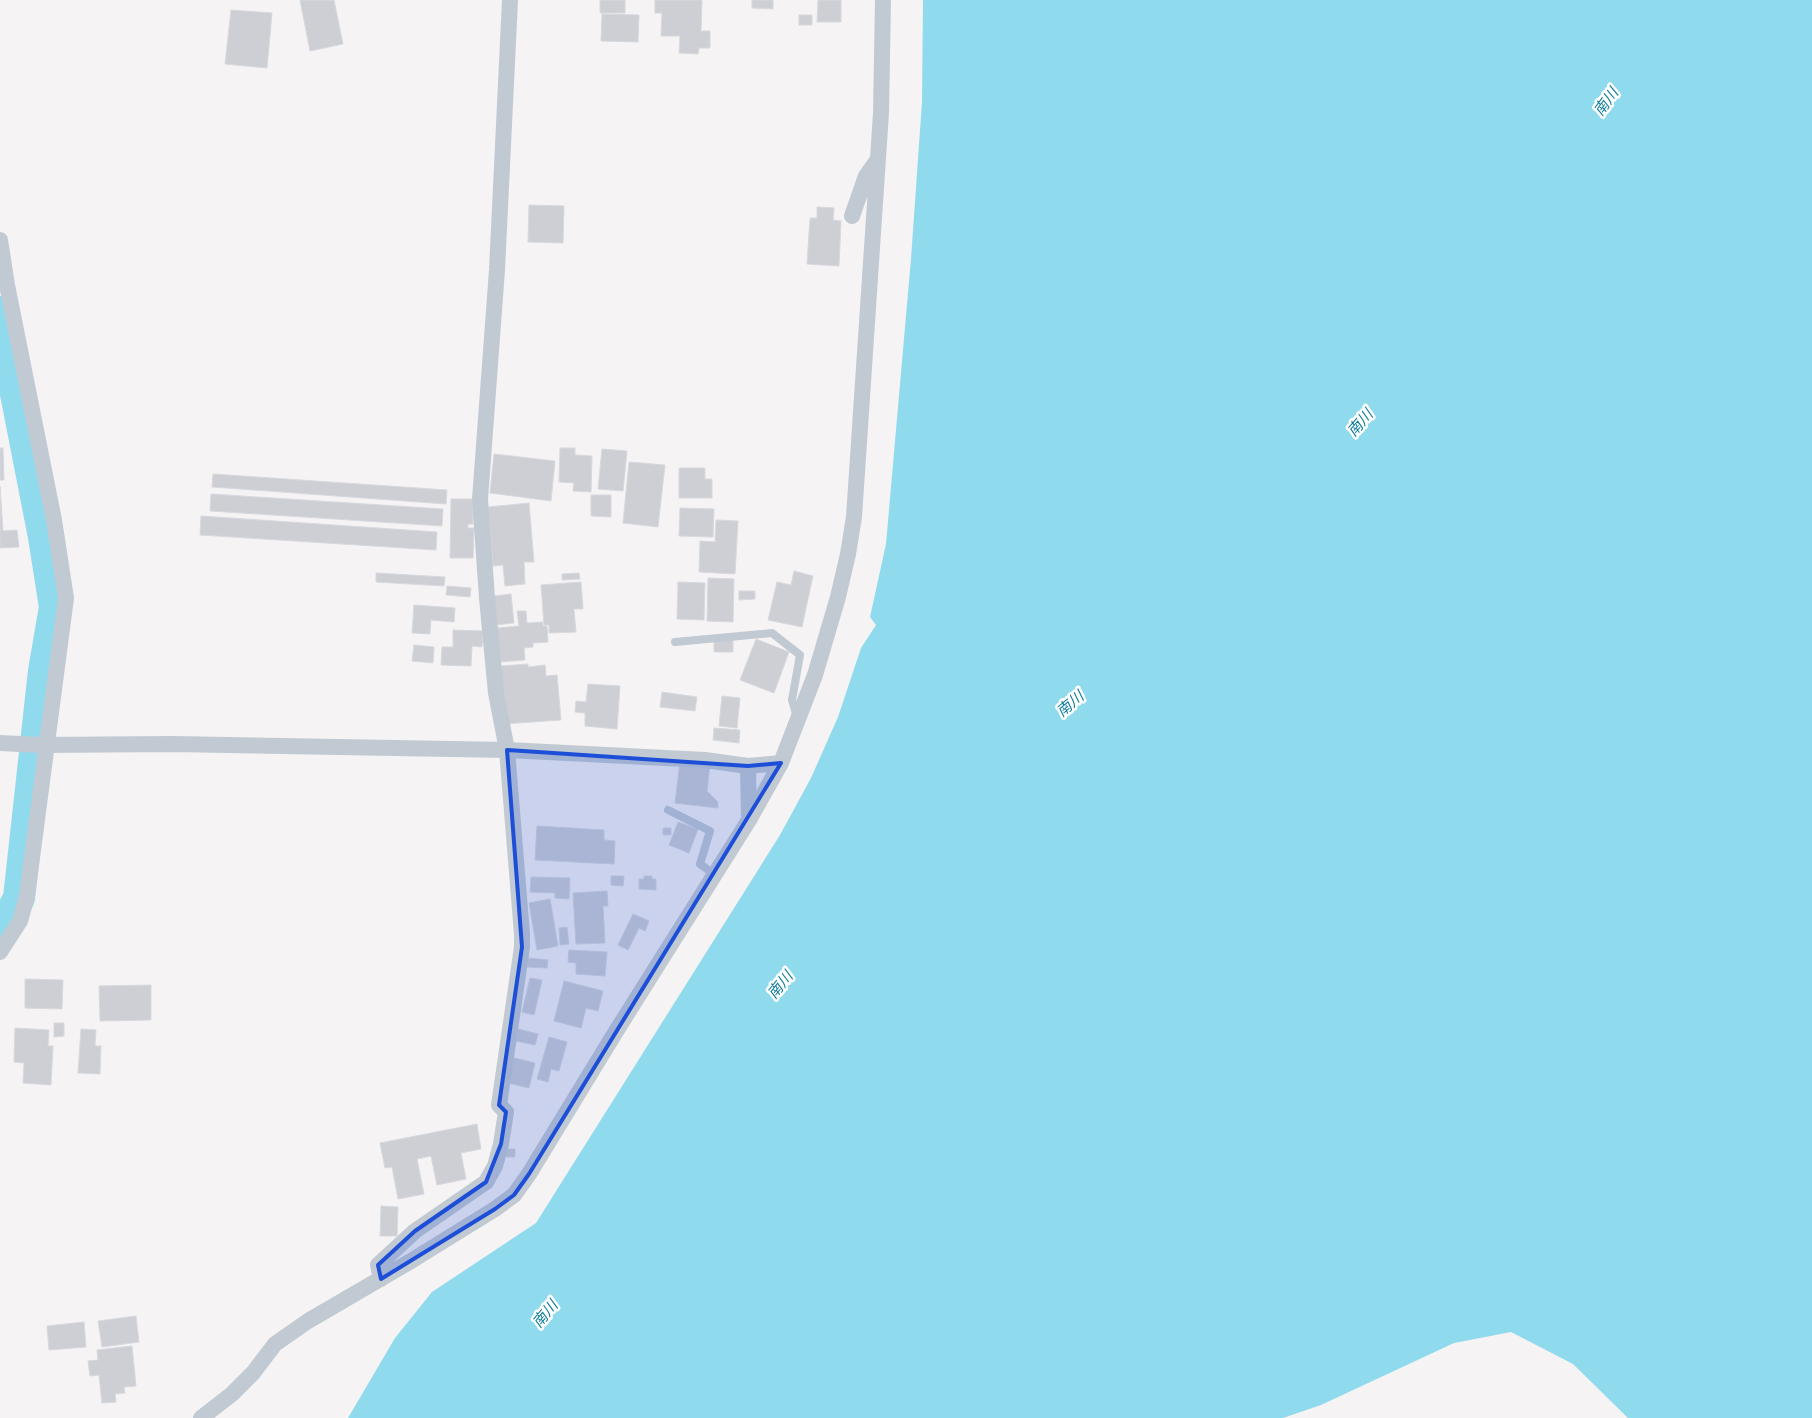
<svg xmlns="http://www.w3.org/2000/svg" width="1812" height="1418" font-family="'Golos Text','Noto Sans JP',sans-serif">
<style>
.water{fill:#90daee}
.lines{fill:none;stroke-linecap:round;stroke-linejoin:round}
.river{stroke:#90daee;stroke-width:32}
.building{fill:#cdcfd5;stroke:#d7d9de}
.lane{stroke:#c1cad2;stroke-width:8}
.street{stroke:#c1cad2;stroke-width:16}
.marked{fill:#1d4ed8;fill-opacity:0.2;stroke:#1d4ed8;stroke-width:4;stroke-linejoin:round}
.labels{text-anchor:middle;stroke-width:5;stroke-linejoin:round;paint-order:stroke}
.water-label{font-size:15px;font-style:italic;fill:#0c7c9b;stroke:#fff}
</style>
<rect width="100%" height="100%" fill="#f5f3f3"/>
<path class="water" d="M923,0H1812V1418H1628L1573,1364L1511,1332L1454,1343L1321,1405L1283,1418H348L395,1338L432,1292L536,1223L780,835L811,778L838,717L861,648L876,625L870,617L886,544L911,259L922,102Z"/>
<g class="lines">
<path class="river" d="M0,312L44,537L55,607L44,671L19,898L0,934"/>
</g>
<path class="building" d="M300,0H334L343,44L310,51Z
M600,0H625V13H600Z
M655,0H702L701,31H710V48H699L698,54L679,53L680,36H661L662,13H655Z
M752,0H773V9L752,8Z
M818,0H841V22H817Z
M231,10L272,13L267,68L225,64Z
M602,14L639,15L638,42L601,41Z
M799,15H812V25H799Z
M529,205L564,206L563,243L528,242Z
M817,207L834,208L833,220L841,221L839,266L807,264L810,218H817Z
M0,448H3L4,480H0Z
M560,448H575V455L592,456L591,492L573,491L574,483L559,482Z
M602,449L627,451L623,491L598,489Z
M494,454L555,461L551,501L490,493Z
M629,462L665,465L658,527L623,523Z
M679,468H705V479H712V498H679Z
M213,474L447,490L446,504L212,487Z
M0,486L3,531L17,530L19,547L0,548Z
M211,494L443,509L442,526L210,511Z
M591,495H611V517L591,516Z
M451,499H473V524H468V528H474L473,558H450Z
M529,503L534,562H524L525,584L505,586L503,565L493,566L488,507Z
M680,508L714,509L713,537L679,536Z
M201,516L437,532L436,550L200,535Z
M716,520L738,521L735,574L699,572L700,541L715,542Z
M794,571L813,576L802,627L768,620L777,582L791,585Z
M376,573L445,577L444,586L376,582Z
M579,573L580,579L562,580V574Z
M708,578L734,579L733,622L707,621Z
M581,582L583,609H574L576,632L549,633V625H544L541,585Z
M678,582L705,583L704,620L677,619Z
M447,586L471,588L470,597L446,595Z
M739,591H755V599L739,600Z
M511,594L514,623L496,625L493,596Z
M414,605L455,608L454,622L431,620L430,634L412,633Z
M517,611H526L527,623L543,622V626H547L548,642L533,643V647L524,648L525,660L499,662L497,628L519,626Z
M453,630L483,631L482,647L472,646L471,666L441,665L442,647H453Z
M756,639L789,652L774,693L740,680Z
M714,640H733V652H714Z
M414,645L434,647L433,663L412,661Z
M528,664V667L545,665L546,676L557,675L561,720L504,724L500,666Z
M588,684L620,686L617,729L585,726V713L575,712L576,701L586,702Z
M662,692L697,697L695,711L660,707Z
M722,696L740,698L737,728L719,726Z
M714,728L740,730L739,743L713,740Z
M680,762L710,765L707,791L718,802V808L675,803Z
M678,822L698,829L689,853L669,845Z
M537,826L604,830V840L615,841L614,864L535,860Z
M663,828H671V835H663Z
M611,876H624L623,886L611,885Z
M644,876H652V879H656V890L639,889V879H644Z
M531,877L570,878L569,899L555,898V893L530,892Z
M607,891L608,906H603L605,943L576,944L573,893Z
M550,899L558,946L537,950L529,903Z
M633,914L649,921L645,931L639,928L628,950L618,945Z
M567,927L569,944L560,945L559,928Z
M569,950L607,952L605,976L576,974V963L568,962Z
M528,958L548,960L547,968L527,967Z
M530,978L542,980L534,1015L522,1012Z
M25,979L63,980L62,1009L25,1008Z
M564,981L603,991L598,1011L586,1008L581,1028L554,1021Z
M151,985V1020L100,1021L99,986Z
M54,1023H64V1036L54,1037Z
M15,1028L49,1030L48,1046H53L51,1085L23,1083L24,1063L14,1062Z
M81,1029L96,1030L95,1046H101L100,1074L78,1073Z
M518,1029L538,1034L535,1045L516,1041Z
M549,1037L567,1042L559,1071L551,1069L548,1082L537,1079Z
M510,1057L535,1063L529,1088L504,1082Z
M477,1124L481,1149L461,1153L466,1179L437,1185L431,1156L417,1159L424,1194L398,1199L392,1167L385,1168L380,1143Z
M506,1149H515V1157H506Z
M381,1206L398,1207L397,1236H380Z
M136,1316L139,1342L102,1347L98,1321Z
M84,1322L86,1347L49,1350L47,1326Z
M132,1346L136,1386L124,1387L125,1393L115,1394L116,1402L102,1403L99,1375L90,1376L88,1361L98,1360L97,1350Z"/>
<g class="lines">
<path class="lane" d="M675,642L772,633L800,655L792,700L797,717
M668,810L710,831L700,864L715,875"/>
<path class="street" d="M852,216L866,176L878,159
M0,240L7,285L54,520L66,598L27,896L20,921L0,952
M0,743L40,745L172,744L507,750L705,760L748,766L781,763
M748,766L749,820
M381,1279L378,1265L415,1231L486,1182L495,1166L501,1144L506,1112L499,1105L522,947V934L507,750L496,693L487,598L480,499L497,270L510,0
M201,1418L232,1394L253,1373L275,1344L308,1321L411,1261L495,1209L514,1195L529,1174L615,1033L749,820L781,763L815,675L838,597L848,554L854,517L881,113L883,0"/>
</g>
<path class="marked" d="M507,750L748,766L781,763L529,1174L514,1195L495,1209L381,1279L378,1265L415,1231L486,1182L501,1144L506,1112L499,1105L522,947Z"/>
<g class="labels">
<g class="water-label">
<text transform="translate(1606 102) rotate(-54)" y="5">南川</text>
<text transform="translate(1360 423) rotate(-49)" y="5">南川</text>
<text transform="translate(1070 704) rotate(-40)" y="5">南川</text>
<text transform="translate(780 985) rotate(-51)" y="5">南川</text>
<text transform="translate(545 1314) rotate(-50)" y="5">南川</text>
</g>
</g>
</svg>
